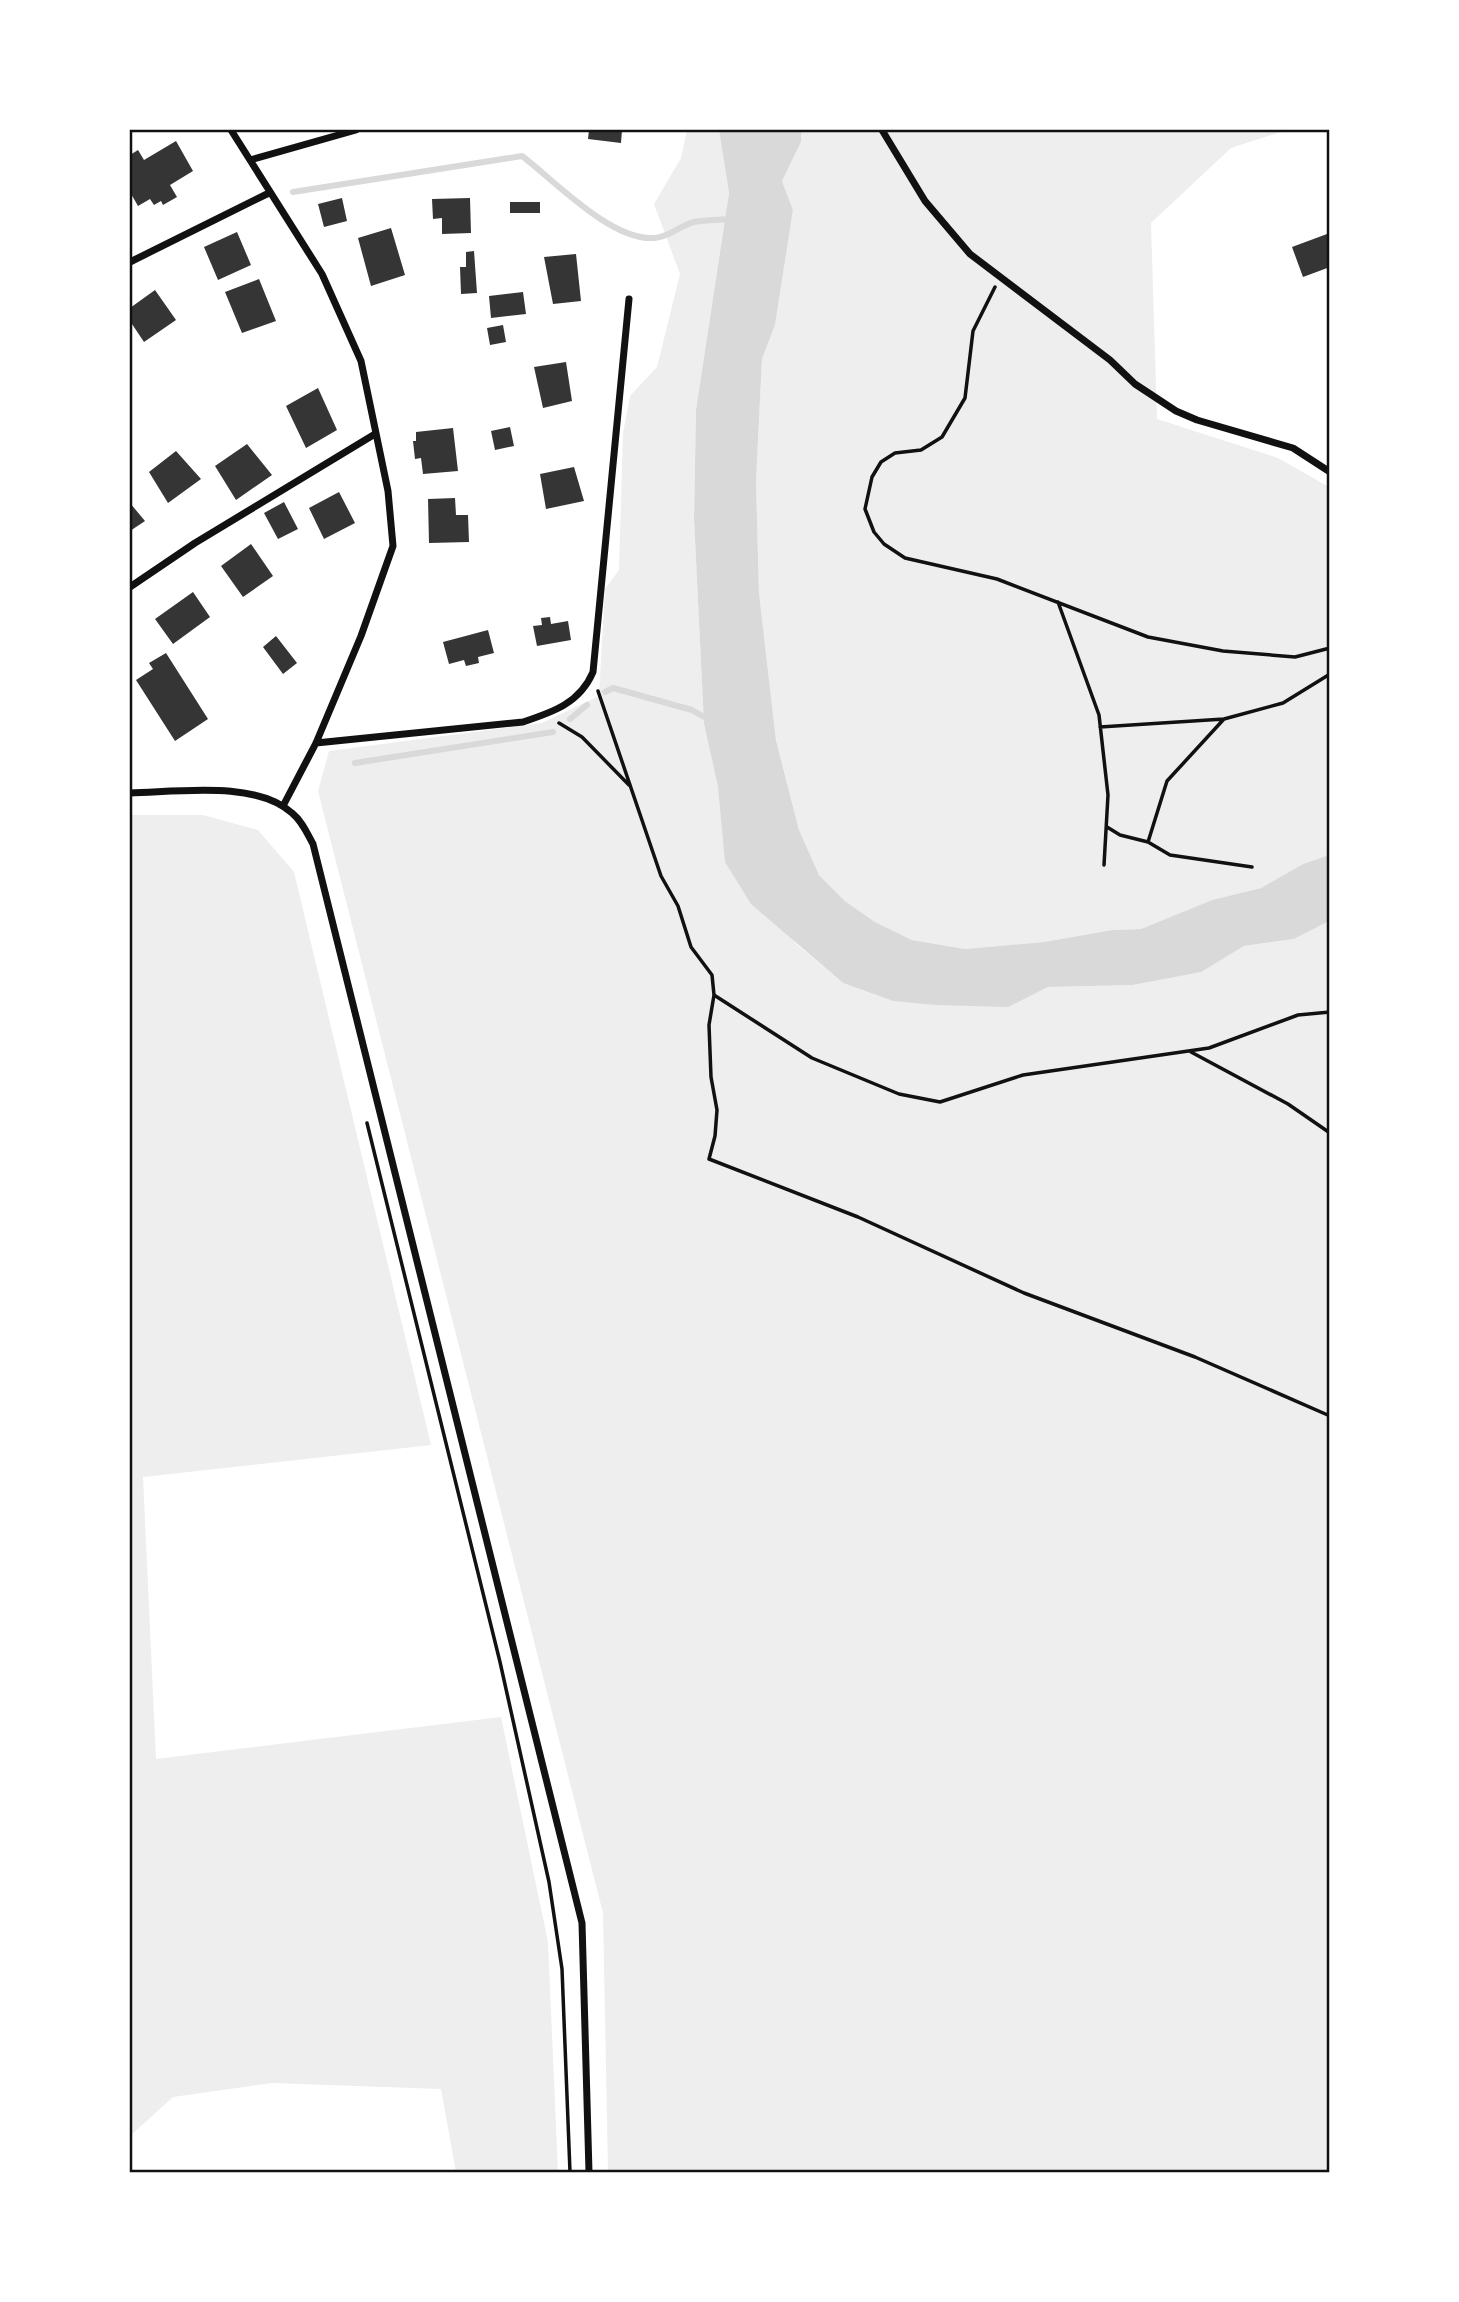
<svg xmlns="http://www.w3.org/2000/svg" width="1459" height="2302" font-family="'PT Sans Narrow',sans-serif">
<style>
.green{fill:#eee}
.water{fill:#d9d9d9}
.lines{fill:none;stroke-linecap:round;stroke-linejoin:round}
.stream{stroke:#d9d9d9;stroke-width:6}
.building{fill:#353535}
.path{stroke:#111;stroke-width:3.5}
.minor{stroke:#111;stroke-width:7}
.neatline{fill:none;stroke:#111;stroke-width:2.5}
</style>
<rect width="100%" height="100%" fill="#fff"/>
<path class="green" d="M687,130H719L729,193L696,410L694,519L704,724L718,787L794,942L843,983L893,1001L1008,1006L1048,987L1133,985L1200,972L1244,946L1294,939L1329,921V2172H608L603,1913L318,791L329,751L542,723L599,696L605,589L619,570L623,433L630,396L657,367L680,274L654,204L681,158Z
M801,130H1287L1231,148L1151,223L1157,419L1278,458L1329,487V855L1303,864L1261,888L1212,900L1141,929L1112,930L1044,942L965,949L912,940L875,922L845,901L819,875L799,830L776,739L759,593L756,481L762,359L775,325L793,210L782,181L801,142Z
M130,815H203L258,830L294,872L431,1445L143,1477L156,1759L501,1717L548,1942L558,2172H456L441,2089L272,2083L173,2097L130,2136Z"/>
<path class="water" d="M719,130H801V142L782,181L793,210L775,325L762,359L756,481L759,593L776,740L799,830L819,875L845,901L875,922L912,940L965,949L1044,942L1112,930L1141,929L1212,900L1261,888L1303,864L1329,855V921L1294,939L1244,946L1201,972L1133,985L1048,987L1008,1007L936,1005L893,1001L843,983L751,904L725,862L718,787L704,724L694,519L696,410L729,193Z"/>
<g class="lines">
<path class="stream" d="M293,192L522,156C555,181 611,241 654,238C669,237 679,226 694,222C705,220 719,220 731,219
M605,692L613,688L692,710L711,721
M570,719L587,705
M355,763L553,732"/>
</g>
<path class="building" d="M589,130H622L621,143L588,139Z
M176,141L193,171L170,185L177,197L163,205L161,201L154,205L150,199L138,206L130,192V155L138,150L144,160Z
M342,198L347,221L324,227L318,204Z
M470,198L471,233L442,234V218L433,219L432,199Z
M510,202H540V213H510Z
M391,228L405,275L371,286L358,238Z
M237,232L251,265L218,280L204,247Z
M1327,234L1330,267L1303,277L1292,247Z
M474,251L477,293L461,294L460,267H466V252Z
M576,254L581,301L553,304L544,257Z
M259,279L276,321L242,333L225,292Z
M155,290L176,320L144,342L130,321V308Z
M523,292L526,314L491,318L489,296Z
M503,325L506,342L490,345L487,328Z
M566,362L572,401L543,408L534,367Z
M318,388L337,430L306,448L286,406Z
M510,427L514,446L495,450L491,431Z
M453,428L458,471L423,474L421,458L415,459L413,441H416V432Z
M247,444L272,475L236,500L215,466Z
M176,451L201,479L168,503L149,472Z
M574,467L584,501L546,509L540,474Z
M339,492L355,523L324,539L309,508Z
M455,498L456,515H468L469,542L429,543L428,499Z
M284,502L298,529L278,539L264,513Z
M130,503L145,521L130,531Z
M251,544L273,576L243,597L221,566Z
M193,592L210,617L173,644L155,619Z
M550,617L551,624L568,621L571,640L537,646L533,626L542,625L541,618Z
M488,630L494,653L478,657L479,663L466,666L464,660L449,664L443,642Z
M276,636L297,663L283,674L263,647Z
M166,653L208,719L175,741L136,680L153,669L149,663Z"/>
<g class="lines">
<path class="path" d="M995,287L973,331L965,398L942,437L921,450L895,453L881,462L872,477L865,509L874,532L884,544L905,558L997,579L1148,637L1223,651L1295,657L1330,648
M1058,602L1099,715L1108,795L1104,865
M598,691L661,876L678,906L691,947L712,975L714,995L709,1025L711,1077L717,1110L715,1136L709,1159L858,1217L1024,1293L1195,1357L1330,1416
M559,723L582,737L629,785
M1100,727L1224,719
M1107,827L1120,835L1148,842L1170,855L1252,867
M1148,842L1167,781L1224,719L1283,703L1330,674
M714,995L812,1058L899,1094L940,1102L1023,1075L1209,1048L1298,1015L1330,1012
M1191,1052L1288,1104L1330,1133
M367,1123L500,1662L549,1882L562,1969L570,2172"/>
<path class="minor" d="M231,130L322,274L361,361L388,491L393,546L361,636L316,743L283,806
M882,130L925,201L970,254L1110,360L1135,384L1176,411L1197,420L1293,448L1330,472
M250,160L356,130
M130,262L269,193
M130,587L195,543L375,434
M316,743L523,722C553,712 580,703 593,672L629,299
M130,793C177,792 255,780 292,813C302,821 307,833 313,844L582,1923L589,2172"/>
</g>
<rect width="1459" height="2302" fill="none" stroke="#ffffff" stroke-width="262"/>
<rect x="131" y="131" width="1197" height="2040" class="neatline"/>
</svg>
